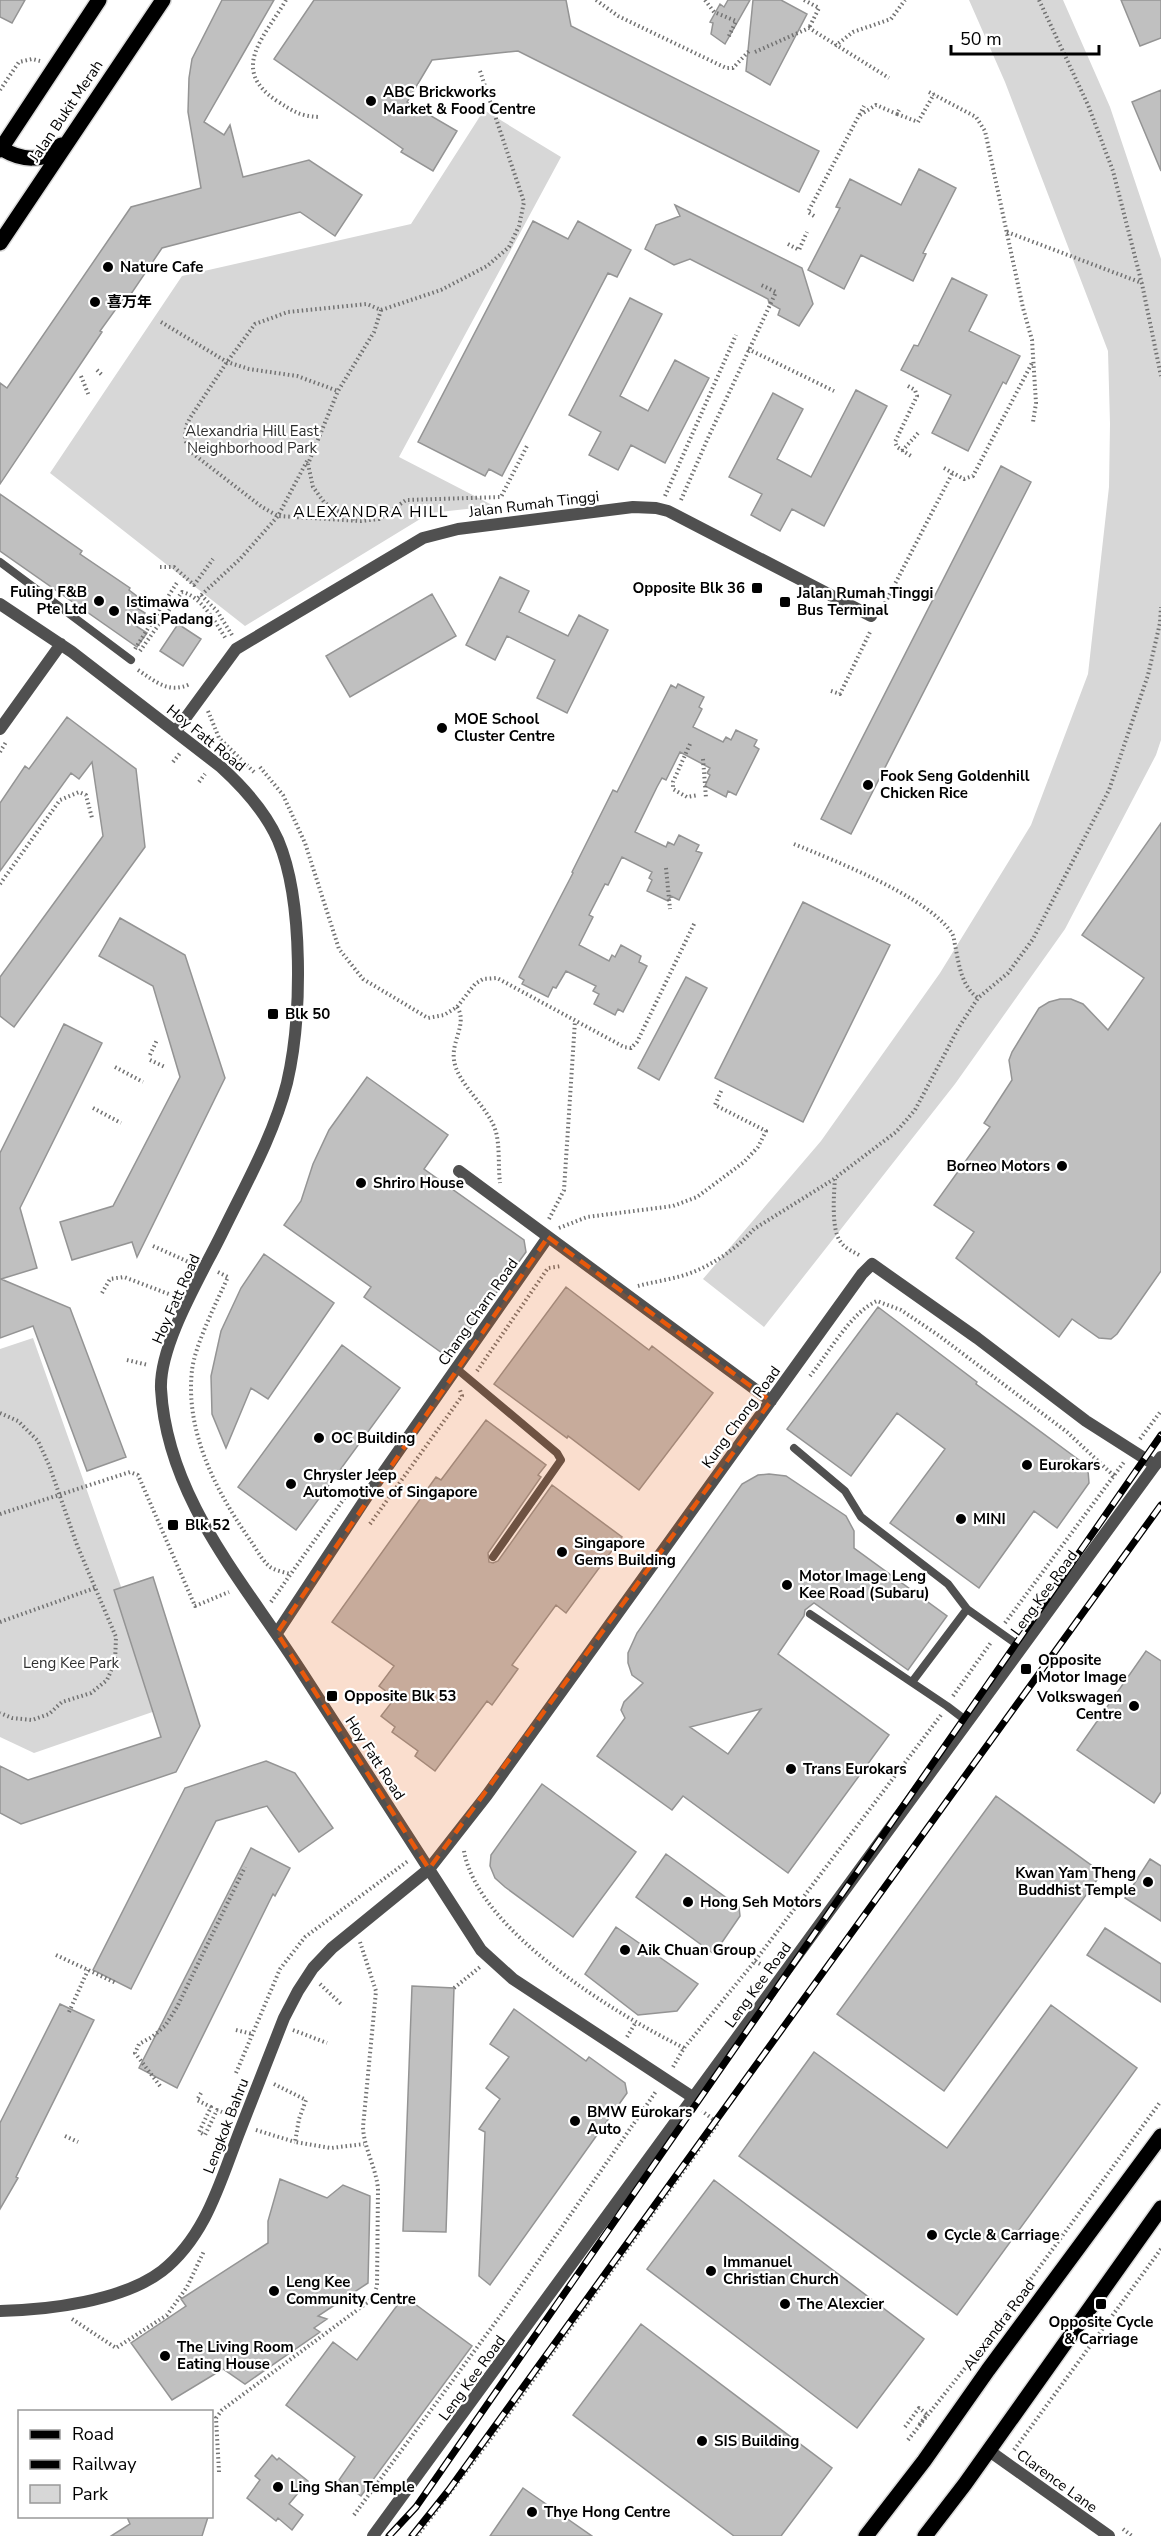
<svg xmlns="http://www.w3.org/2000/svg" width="1161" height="2536" font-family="'Nunito Sans','Noto Sans SC',sans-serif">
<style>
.green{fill:#d7d7d7}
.building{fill:#c0c0c0;stroke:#949494;stroke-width:1.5;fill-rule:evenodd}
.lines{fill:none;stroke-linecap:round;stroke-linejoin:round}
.primary-casing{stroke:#dbdbdb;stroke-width:18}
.path{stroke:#727272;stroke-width:4;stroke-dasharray:1.5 3;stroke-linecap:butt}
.service{stroke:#505050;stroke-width:8}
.minor{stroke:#505050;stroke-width:12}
.tertiary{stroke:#505050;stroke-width:12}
.primary{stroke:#000;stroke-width:15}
.rail-casing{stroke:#000;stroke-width:7}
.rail{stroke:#fff;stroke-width:4.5;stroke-dasharray:14;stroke-linecap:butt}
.marked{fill:#e8590c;fill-opacity:0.2;stroke:#e8590c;stroke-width:4.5;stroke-dasharray:12 8;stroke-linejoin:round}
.poi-dot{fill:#000;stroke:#fff;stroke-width:2}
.labels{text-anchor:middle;stroke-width:4.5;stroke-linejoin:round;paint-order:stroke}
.poi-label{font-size:15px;font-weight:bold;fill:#000;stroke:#fff;text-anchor:start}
.street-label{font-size:15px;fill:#000;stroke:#fff}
.park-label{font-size:15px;fill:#2e2e2e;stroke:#fff}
.neighbourhood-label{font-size:16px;letter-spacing:1.5px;fill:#000;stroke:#fff}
</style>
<rect width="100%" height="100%" fill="#fff"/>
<path class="green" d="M969,0H1063L1110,107L1161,259V740L1156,755L1065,929L955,1084L764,1327L703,1279L821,1141L940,973L1031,825L1088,674L1109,487L1110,424L1108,351L1005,82Z
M484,110L561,157L399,457L494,506L430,513L245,626L50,473L182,276L411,224Z
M33,1338L164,1708L34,1753L0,1737V1349Z"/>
<path class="building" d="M0,0H25L12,23L0,17Z
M222,0H274L204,122L224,135L230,125L243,177L309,160L362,195L335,236L300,212L162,248L129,297L126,295L100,331L102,332L0,484V383L7,388L131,207L201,188L188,112L189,78L192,59Z
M314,0H566L571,26L819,151L799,192L518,51L432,60L407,102L457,131L433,171L401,152L403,149L274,59Z
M728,0H750L725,44L711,34L713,23L710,22L720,4L724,7Z
M753,0H781L807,14L770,85L746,71Z
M1121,0H1161V38L1140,46Z
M1161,90V171L1132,102Z
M919,169L956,188L923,253L926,254L913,281L861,255L844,289L808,270L840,208L836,207L850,179L901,205Z
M675,205L802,268L813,304L799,326L778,315L780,309L769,303L768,299L690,259L674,265L645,249L656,225L680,216Z
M533,221L568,239L578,221L631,250L617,277L608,273L502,476L489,469L485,476L418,442Z
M952,278L987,295L969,331L1020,356L1006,384L1003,382L968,451L932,433L951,395L901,370L914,345L918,346Z
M630,298L662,314L620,396L648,411L675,360L709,378L665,463L631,445L618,470L589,455L601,432L569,415Z
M856,390L887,406L824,526L792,509L780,531L751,515L762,494L729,477L773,393L803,409L777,459L811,477Z
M1001,466L1031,482L851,834L821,819Z
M0,494L82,551L80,554L130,588L129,590L142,600L137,608L145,613L136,626L147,633L137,647L0,551Z
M500,577L529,591L519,612L568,636L579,615L608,630L567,713L537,698L555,660L507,636L495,660L466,645Z
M432,594L456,636L350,697L326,656Z
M178,624L201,639L183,666L160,651Z
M678,684L704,697L699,707L702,709L693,727L723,742L726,737L731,740L736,730L757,740L754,746L759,749L736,795L728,791L726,797L705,786L710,775L707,773L710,768L680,752L666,780L662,778L657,787L635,832L666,847L668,842L674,845L679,835L699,845L696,851L702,853L679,900L671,896L668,901L647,891L652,880L649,878L652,872L622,857L608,885L605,884L589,915L593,917L579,945L609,961L612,955L615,957L621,945L641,956L639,962L647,966L623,1012L618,1009L615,1015L594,1004L599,994L593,991L596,986L566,971L556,988L553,987L548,997L522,984L524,980L519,977L573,873L572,872L613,790L617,792L671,685L676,688Z
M67,717L136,769L145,847L14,1027L0,1016V977L103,836L92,762L79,779L71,773L0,871V803L25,766L29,769Z
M1161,823V1271L1117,1334L1111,1339L1099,1338L1072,1319L1059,1337L956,1258L974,1232L934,1205L990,1127L984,1123L1012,1080L1009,1060L1012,1052L1039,1008L1049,1002L1060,999H1071L1083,1004L1108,1030L1144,978L1082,935Z
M803,902L890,945L803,1122L715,1078Z
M120,918L185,955L225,1078L137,1257L132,1242L72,1260L60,1222L113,1206L180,1077L153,986L99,956Z
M686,977L707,988L659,1080L638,1068Z
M64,1024L102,1043L20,1208L37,1268L1,1279L70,1308L126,1457L87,1471L33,1326L0,1338V1153Z
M367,1077L448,1135L424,1169L524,1240L526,1252L449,1358L364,1297L371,1287L284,1225L301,1201L313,1164L329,1130Z
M264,1254L334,1303L268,1399L251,1388L226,1448L212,1414L211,1376L221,1331L241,1288Z
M566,1287L649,1350L652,1346L713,1393L639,1490L568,1436L567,1438L494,1384Z
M878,1307L977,1382L976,1384L1079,1460L1088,1470L1089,1483L1057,1528L1034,1511L979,1588L890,1523L945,1449L897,1413L851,1476L787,1429Z
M342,1345L400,1388L296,1530L238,1487Z
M486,1420L546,1465L538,1475L541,1477L488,1553L489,1562L493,1563L498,1561L552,1485L622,1537L566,1613L556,1605L512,1665L518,1669L492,1705L487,1701L435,1771L415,1756L418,1751L392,1732L395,1727L381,1716L395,1698L379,1686L394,1666L332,1622L436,1477L441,1480Z
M769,1474L786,1476L846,1516L854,1531V1548L947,1616L908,1670L814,1603L805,1610L804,1616L778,1654L889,1735L788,1873L683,1796L672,1810L597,1756L625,1718L621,1710L624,1702L643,1683L632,1675L628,1663V1653L637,1633L742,1484L758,1475ZM761,1709L728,1754L690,1727Z
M153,1577L200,1726L176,1772L21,1824L0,1813V1766L28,1780L161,1737L114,1590Z
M1146,1651L1161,1661V1792L1154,1803L1077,1750Z
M266,1761L295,1773L333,1828L299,1852L267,1806L216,1821L131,1989L93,1970L185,1788Z
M542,1784L636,1852L573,1937L505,1887L495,1878L490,1866L491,1855Z
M996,1796L1102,1873L944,2091L837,2014Z
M251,1848L290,1868L275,1896L273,1894L177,2088L139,2068Z
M666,1854L739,1907L740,1916L714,1954L636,1897Z
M1150,1859L1161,1866V1921L1125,1898Z
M616,1927L698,1984L677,2011L638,2015L585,1974Z
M1105,1928L1161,1964V2002L1087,1955Z
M412,1986L454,1988L446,2232L403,2231Z
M60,2004L94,2020L16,2177L18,2178L0,2209V2123Z
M1051,2005L1137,2068L957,2315L739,2156L814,2052L947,2148Z
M514,2009L586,2061L589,2057L625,2083L627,2093L490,2285L479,2276L485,2132L479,2129L500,2099L486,2088L509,2057L490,2044Z
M280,2179L327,2198L343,2185L370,2196L368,2283L318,2316L327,2319L314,2328L320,2332L245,2384L223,2369L172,2400L131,2343L186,2306L181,2299L268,2243V2221Z
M714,2180L924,2339L857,2428L647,2269Z
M404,2296L472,2346L361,2496L339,2480L355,2457L286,2405L333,2342L357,2360Z
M641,2324L832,2468L781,2536H734L573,2415Z
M272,2455L277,2460L279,2458L308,2481L289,2504L303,2515L292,2530L278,2518L276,2521L247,2498L260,2480L255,2476Z
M523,2488L592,2536H490Z
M127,2517H208L202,2536H111L130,2524Z"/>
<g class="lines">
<defs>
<path id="primary" d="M1,148C21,161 44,163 61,145
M0,150L99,0
M0,243L163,0
M866,2536L924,2461L988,2370L1161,2136
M925,2536L965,2484L1161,2208"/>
</defs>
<use href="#primary" class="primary-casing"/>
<path class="path" d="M286,0C264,38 229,69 277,101C293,111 299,116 319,117
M596,0L618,16L726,68H733L750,50
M705,0L714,12L736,21L728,38
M804,0L819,8L809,28
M1039,0L1088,105L1113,171L1142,284L1161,376
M835,46L853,32L891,19L905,0
M755,52L809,28L889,78
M480,71L524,202L519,226L509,247L487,266L441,290L381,310L367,304L288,312L255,324L227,362L190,418L186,426L185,440L192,453L262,507L278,516L361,521L379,519L406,500L501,497L528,444
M0,90L19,62L32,59L40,61
M929,92L976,117L985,131L1023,308L1032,340L1036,403L1033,422
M897,114L918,122L934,94
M860,115L876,105L897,114L899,110
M814,216L808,212L864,106
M1007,232L1142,283
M788,244L799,250L807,232
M161,322L227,362L249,369L297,376L338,391
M748,349L834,391
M97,370L103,376
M81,376L89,396
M908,386L915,390L917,396L895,442L897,447L911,456
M902,451L919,432
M944,468L964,479L973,476L1033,361
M665,496L736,335
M681,500L708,438L776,292L759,284
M355,519L333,509L324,502L313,487L308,464L338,391L374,332L381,310
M160,567H174L194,585L213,559
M201,595L217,611L232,635
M198,598L240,559L278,516L307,461
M883,607L953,472
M135,649L178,581
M140,651L182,592C201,596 216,623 226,639
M138,670C156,682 169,694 190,684
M831,691L840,694L871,630
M208,711L219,738L254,772
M690,744L673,782V789L687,797L698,795
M0,752L6,742
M703,759L706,798
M173,762L181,752
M260,767L283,795L305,843L339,949L363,979L428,1018L444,1015L457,1007L475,984L483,979L497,978L624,1047L631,1048L637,1042L695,922
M199,782L205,774
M794,844C835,861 926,896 951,932C954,936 954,940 955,945C959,964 961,986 978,998
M666,868L670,909
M0,884L60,800L79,792L86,795L92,818
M457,1007C468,1023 451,1041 454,1060C457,1084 489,1107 496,1132C500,1148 498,1166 500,1183
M150,1055L157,1040
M150,1060L165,1067
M115,1067L143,1082
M93,1108L121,1123
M549,1219L564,1190L575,1021
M559,1228L587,1217L673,1206L697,1197L744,1162L758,1147L766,1131L715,1105L722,1089
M153,1246L191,1263
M859,1255C852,1251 844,1248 840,1241C831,1228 834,1194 835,1178L896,1132L915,1110L959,1027L978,998L1008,973L1033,939L1109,790L1148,675L1160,623L1161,607
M218,1272L228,1277C217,1301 195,1345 192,1370C185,1432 216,1491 250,1540C256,1548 261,1559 269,1566C273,1570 283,1572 290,1574
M638,1286C656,1281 676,1279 693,1272C716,1263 738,1247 754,1229L834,1179
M102,1293L110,1279L124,1277L174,1296
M127,1360L148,1365
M477,1371L548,1268L562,1266
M810,1376C828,1354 851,1312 877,1301L901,1310L938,1335L1067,1432L1114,1476
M0,1413L18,1421L38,1441L49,1465L77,1545L116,1637L115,1662L107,1680L91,1693L62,1702L49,1714L32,1720L12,1718L0,1713
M1140,1439L1161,1411
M0,1514L130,1472L138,1475L195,1606L229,1592
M370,1524L462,1396L460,1390
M271,1602L348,1493
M0,1622L95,1588
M1005,1623L1124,1462
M953,1696L992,1641
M464,1851C478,1931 616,2014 684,2048
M56,1955L116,1983
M755,1961L770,1970
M320,1984L342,2005
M454,1988L480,1967
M69,2012L88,1970
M236,2030L252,2034
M293,2030L327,2043
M627,2037L636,2022
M673,2067L684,2048L755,1961L941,1715
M236,2073L280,1969L305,1937L408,1861
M274,2084L306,2100L299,2119L295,2142L331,2148L364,2144
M160,2086L135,2053L139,2044L152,2037L165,2026L177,2007L245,1867
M201,2093L197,2100L211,2107L199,2132L205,2135L217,2110L222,2112
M256,2130L295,2142
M65,2136L78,2142
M72,2319L116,2348L167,2315L187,2287L204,2251
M905,2427L919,2408L927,2414L919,2425
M908,2440L973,2358L1161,2101
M1014,2450L1161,2249
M219,2472L216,2418L222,2410L368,2302L374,2295L377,2286L378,2189C376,2167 364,2149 363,2127L376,1991L360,1942
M354,2515L503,2312L657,2090
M1123,2529L1132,2536
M417,2536L492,2437L718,2123L702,2111"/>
<path class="service" d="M0,562L131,660
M457,1369L557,1453L561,1460L493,1557
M794,1448L845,1491L861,1517L948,1584L967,1609L1022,1648
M810,1614L947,1706L968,1722
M912,1682L967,1609"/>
<path class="minor" d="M0,604L72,652L221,767C243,787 266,813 278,840C304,901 302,1019 287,1083C274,1134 247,1182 224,1229C204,1271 159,1343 161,1389C167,1499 245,1583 301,1671C361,1764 422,1857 481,1950L513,1979L694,2098
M0,729L61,644
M176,731L236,649L423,538L458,529L633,507L656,508L668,511L871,616
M459,1171L771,1401
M277,1633L374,1486L548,1237
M0,2311C48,2310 123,2301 162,2271C206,2236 220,2182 239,2133C254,2095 269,2056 284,2018L298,1991L313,1968L332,1948L429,1869L487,1795L862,1274L872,1264L977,1338L1086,1421L1155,1465
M988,2450L1109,2536"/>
<path class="tertiary" d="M373,2536L1161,1457"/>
<use href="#primary" class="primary"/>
<defs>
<path id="rail" d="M389,2536L416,2507L1161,1435
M412,2536L448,2491L1161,1505"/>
</defs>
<use href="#rail" class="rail-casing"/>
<use href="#rail" class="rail"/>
</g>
<path class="marked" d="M548,1237L771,1401L429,1869L277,1633Z"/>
<g class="poi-dot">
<circle cx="371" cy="101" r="6"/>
<circle cx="108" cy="267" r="6"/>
<circle cx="95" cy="302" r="6"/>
<rect x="751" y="582" width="12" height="12" rx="3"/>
<circle cx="99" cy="601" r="6"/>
<rect x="779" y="596" width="12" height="12" rx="3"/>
<circle cx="114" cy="611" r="6"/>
<circle cx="442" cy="728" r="6"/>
<circle cx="868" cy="785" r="6"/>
<rect x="267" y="1008" width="12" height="12" rx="3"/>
<circle cx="1062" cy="1166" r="6"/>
<circle cx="361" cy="1183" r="6"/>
<circle cx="319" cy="1438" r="6"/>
<circle cx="1027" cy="1465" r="6"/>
<circle cx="291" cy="1484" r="6"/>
<circle cx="961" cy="1519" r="6"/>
<rect x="167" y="1519" width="12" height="12" rx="3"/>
<circle cx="562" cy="1552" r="6"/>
<circle cx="787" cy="1585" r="6"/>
<rect x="1020" y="1663" width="12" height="12" rx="3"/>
<rect x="326" y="1690" width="12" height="12" rx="3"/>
<circle cx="1134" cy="1706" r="6"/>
<circle cx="791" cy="1769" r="6"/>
<circle cx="1148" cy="1882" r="6"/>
<circle cx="688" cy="1902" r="6"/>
<circle cx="625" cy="1950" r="6"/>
<circle cx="575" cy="2121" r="6"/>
<circle cx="932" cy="2235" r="6"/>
<circle cx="711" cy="2271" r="6"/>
<circle cx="274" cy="2291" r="6"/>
<circle cx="785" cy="2304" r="6"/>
<rect x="1095" y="2298" width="12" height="12" rx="3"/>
<circle cx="165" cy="2356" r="6"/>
<circle cx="702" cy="2441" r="6"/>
<circle cx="278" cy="2487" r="6"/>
<circle cx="532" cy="2512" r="6"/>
</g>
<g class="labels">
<g class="poi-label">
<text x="383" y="97">ABC Brickworks<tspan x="383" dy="17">Market &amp; Food Centre</tspan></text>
<text x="120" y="272">Nature Cafe</text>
<text x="107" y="307">喜万年</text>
<text x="745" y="593" text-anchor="end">Opposite Blk 36</text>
<text x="87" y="597" text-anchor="end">Fuling F&amp;B<tspan x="87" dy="17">Pte Ltd</tspan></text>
<text x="797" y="598">Jalan Rumah Tinggi<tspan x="797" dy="17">Bus Terminal</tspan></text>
<text x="126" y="607">Istimawa<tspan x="126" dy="17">Nasi Padang</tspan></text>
<text x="454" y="724">MOE School<tspan x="454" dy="17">Cluster Centre</tspan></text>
<text x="880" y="781">Fook Seng Goldenhill<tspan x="880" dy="17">Chicken Rice</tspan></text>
<text x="285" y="1019">Blk 50</text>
<text x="1050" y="1171" text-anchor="end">Borneo Motors</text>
<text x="373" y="1188">Shriro House</text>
<text x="331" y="1443">OC Building</text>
<text x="1039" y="1470">Eurokars</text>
<text x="303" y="1480">Chrysler Jeep<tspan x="303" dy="17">Automotive of Singapore</tspan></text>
<text x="973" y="1524">MINI</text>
<text x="185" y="1530">Blk 52</text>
<text x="574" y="1548">Singapore<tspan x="574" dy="17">Gems Building</tspan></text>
<text x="799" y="1581">Motor Image Leng<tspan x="799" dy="17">Kee Road (Subaru)</tspan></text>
<text x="1038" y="1665">Opposite<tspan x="1038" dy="17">Motor Image</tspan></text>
<text x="344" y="1701">Opposite Blk 53</text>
<text x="1122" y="1702" text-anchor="end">Volkswagen<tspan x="1122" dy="17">Centre</tspan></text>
<text x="803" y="1774">Trans Eurokars</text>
<text x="1136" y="1878" text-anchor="end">Kwan Yam Theng<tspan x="1136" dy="17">Buddhist Temple</tspan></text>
<text x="700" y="1907">Hong Seh Motors</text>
<text x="637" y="1955">Aik Chuan Group</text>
<text x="587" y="2117">BMW Eurokars<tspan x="587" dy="17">Auto</tspan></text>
<text x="944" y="2240">Cycle &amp; Carriage</text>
<text x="723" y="2267">Immanuel<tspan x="723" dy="17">Christian Church</tspan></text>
<text x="286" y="2287">Leng Kee<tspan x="286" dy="17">Community Centre</tspan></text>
<text x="797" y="2309">The Alexcier</text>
<text x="1101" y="2327" text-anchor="middle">Opposite Cycle<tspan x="1101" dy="17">&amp; Carriage</tspan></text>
<text x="177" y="2352">The Living Room<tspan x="177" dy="17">Eating House</tspan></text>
<text x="714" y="2446">SIS Building</text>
<text x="290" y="2492">Ling Shan Temple</text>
<text x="544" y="2517">Thye Hong Centre</text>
</g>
<g class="street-label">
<text transform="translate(66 111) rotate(-56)" y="5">Jalan Bukit Merah</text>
<text transform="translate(534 504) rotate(-7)" y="5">Jalan Rumah Tinggi</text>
<text transform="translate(206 738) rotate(39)" y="5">Hoy Fatt Road</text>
<text transform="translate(176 1299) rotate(-66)" y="5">Hoy Fatt Road</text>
<text transform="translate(478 1312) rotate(-55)" y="5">Chang Charn Road</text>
<text transform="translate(741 1417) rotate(-54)" y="5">Kung Chong Road</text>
<text transform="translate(1044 1593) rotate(-54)" y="5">Leng Kee Road</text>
<text transform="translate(375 1758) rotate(57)" y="5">Hoy Fatt Road</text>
<text transform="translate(758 1985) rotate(-54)" y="5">Leng Kee Road</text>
<text transform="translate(226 2126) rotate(-69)" y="5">Lengkok Bahru</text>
<text transform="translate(999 2325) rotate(-53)" y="5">Alexandra Road</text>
<text transform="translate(472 2378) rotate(-54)" y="5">Leng Kee Road</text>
<text transform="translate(1057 2481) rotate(36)" y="5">Clarence Lane</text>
</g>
<g class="park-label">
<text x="252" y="436">Alexandria Hill East<tspan x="252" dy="17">Neighborhood Park</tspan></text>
<text x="71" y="1668">Leng Kee Park</text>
</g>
<g class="neighbourhood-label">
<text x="371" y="517">ALEXANDRA HILL</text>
</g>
</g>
<rect x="18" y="2410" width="195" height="108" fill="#ffffff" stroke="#999999" stroke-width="1.5"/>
<rect x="30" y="2430" width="30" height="9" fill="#000000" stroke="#999999" stroke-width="1.5"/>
<text x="72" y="2440" font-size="18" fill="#000000">Road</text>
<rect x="30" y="2460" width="30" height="9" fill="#000000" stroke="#999999" stroke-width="1.5"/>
<text x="72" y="2470" font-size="18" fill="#000000">Railway</text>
<rect x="30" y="2485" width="30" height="18" fill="#d7d7d7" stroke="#999999" stroke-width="1.5"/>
<text x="72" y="2500" font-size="18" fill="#000000">Park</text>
<path d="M951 45v9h148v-9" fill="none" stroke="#000000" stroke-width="3"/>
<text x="960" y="45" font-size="18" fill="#000000" stroke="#ffffff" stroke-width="4.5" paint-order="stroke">50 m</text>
</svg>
